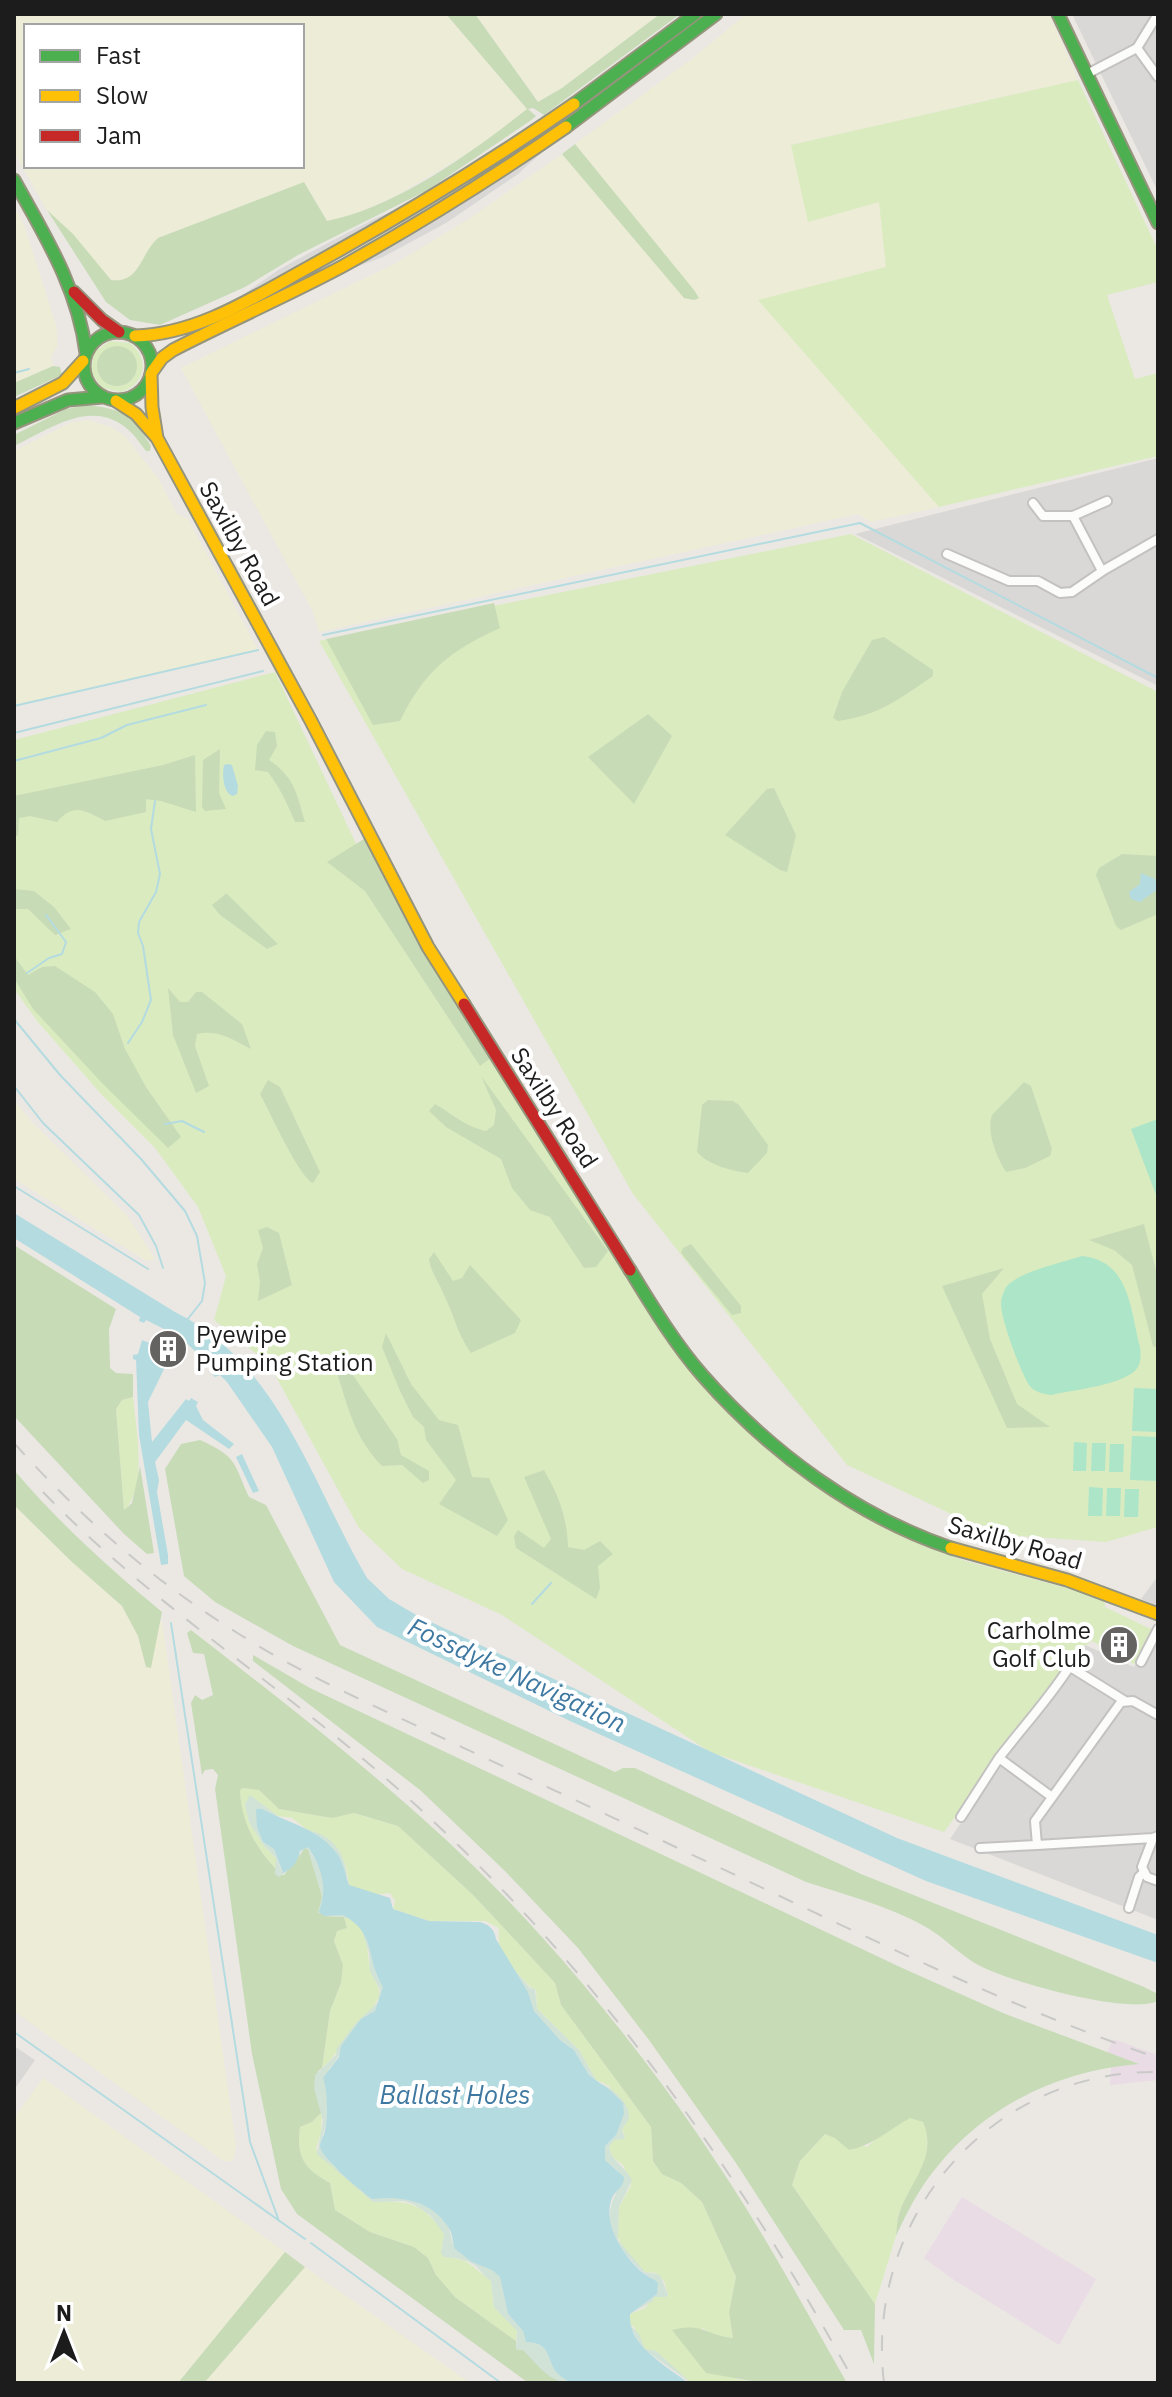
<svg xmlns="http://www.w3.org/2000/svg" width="1172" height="2397" font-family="'IBM Plex Sans',sans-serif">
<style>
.residential{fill:#dad8d6}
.industrial{fill:#e9dce5}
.religious{fill:#d9d8d6}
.farmland{fill:#edecd6;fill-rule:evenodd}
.grass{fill:#daebc0;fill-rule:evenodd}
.forest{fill:#c7dbb7}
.wetland{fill:#d1e2d6}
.pitch{fill:#ace5c8}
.water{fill:#b4dbe0}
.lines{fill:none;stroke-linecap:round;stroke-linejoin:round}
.stream{stroke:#b4dbe0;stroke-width:2}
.street-casing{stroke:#c3c2c0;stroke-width:12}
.fast-casing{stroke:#95947c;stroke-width:15}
.slow-casing{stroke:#95947c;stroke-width:15}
.jam-casing{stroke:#95947c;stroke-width:15}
.street{stroke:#fcfcfb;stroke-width:8}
.fast{stroke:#4caf50;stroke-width:11}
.slow{stroke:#ffc107;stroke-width:11}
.jam{stroke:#c62828;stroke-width:11}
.rail{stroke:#c9c9c8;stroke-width:2;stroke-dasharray:16 16;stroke-linecap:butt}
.labels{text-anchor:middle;stroke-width:8;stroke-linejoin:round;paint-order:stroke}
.street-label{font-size:24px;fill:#1c1c1c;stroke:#fff}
.poi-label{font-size:24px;fill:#1c1c1c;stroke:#fff;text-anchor:start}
.water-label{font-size:26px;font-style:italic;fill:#3e78a1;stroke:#fff}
</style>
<rect width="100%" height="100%" fill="#ebe8e4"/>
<path class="residential" d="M1072,14H1158V192Z
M1158,458V686L855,534Z
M1158,1576V1607L1141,1599Z
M1158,1620V1920L950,1839L1083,1644L1134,1667Z
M14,2046L35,2060L14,2090Z"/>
<path class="industrial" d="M1113,2039L1158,2055V2080L1110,2085L1111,2066L1136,2064L1107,2053Z
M962,2197L1096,2279L1059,2345L954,2280L924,2258Z"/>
<path class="religious" d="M551,144L518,174L446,223L383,257L340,273Z
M427,196L234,301L278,270L324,245L376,218Z"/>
<path class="farmland" d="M14,14H446L527,109L483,144L394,197L371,207L344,218L327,221L310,192L242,206L158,238L130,279L123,281L112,280L49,214L14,152ZM26,26H302V166H26Z
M475,14H660L562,88L538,102Z
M746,14H1049L1078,80L791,145L879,201L887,267L759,301L939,507L871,522L858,514L319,632L313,612L181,368L396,263L467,220L562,154L684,297L694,300L698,298L575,144L693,58Z
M14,206L24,225L56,325L58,344L51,357L53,366L14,383Z
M88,420L111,427L124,435L158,478L177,514L188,519L258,650L14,706V451L72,422Z
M14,1100L30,1120L128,1217L155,1259L147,1261L14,1179Z
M14,1505L72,1562L122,1606L138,1636L146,1667L154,1651L157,1628L162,1620L236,2146L233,2161H224L14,2011Z
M43,2078L285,2252L178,2383H14V2118Z
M305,2267L470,2383H204Z"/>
<path class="grass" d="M1078,80L1158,250V282L1107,295L1135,379L1158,373V456L939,507L758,300L886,267L879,202L808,222L791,145Z
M110,341L130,343C150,359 146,384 121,392L102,388L91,372L94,352ZM134,355C140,368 136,381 121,386L99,376L97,366L100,356Z
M851,534L1158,692V1527L1106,1542L1017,1536L964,1520L847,1465L633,1194L319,641Z
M275,672L359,850L565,1177L702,1381L877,1522L924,1546L966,1561L1104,1598L1105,1607L1153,1630L1134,1664L1092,1641L1080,1649L944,1832L710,1752L502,1615L402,1569L359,1528L269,1364L214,1320L226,1276L198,1207L155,1148L101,1094L38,1022L14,989V740Z
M133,1397C136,1430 148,1485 124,1511L116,1409L122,1400Z
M243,1788L259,1790L279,1809L332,1818L353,1813L398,1826L473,1895L517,1942L555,1983L561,2005L651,2127L653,2161L663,2174L681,2183L702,2202L736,2277L729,2312L733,2338L714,2336L701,2327L736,2379L763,2383H691L653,2350H645L634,2327L629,2324L630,2314L645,2308L654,2297H666L668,2295L664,2281L655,2273L645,2272L622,2246L617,2235L619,2207L631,2185L623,2165L612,2157L609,2147L614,2140L625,2136L622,2130L629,2116L609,2086L596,2080L579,2050L537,2009L536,1990C526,1987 501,1954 499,1942C498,1937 499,1933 499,1928L485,1921H429L393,1909L395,1901L390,1893L374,1895L349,1885L346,1867L339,1850L316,1832L307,1830L292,1818L278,1816L250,1796L245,1804L249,1822L264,1846L276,1858V1869C255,1848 241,1820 240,1790Z
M344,1917C352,1919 360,1924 363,1932C369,1945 367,1961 372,1974C375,1982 381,1988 379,1997C378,2003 328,2065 322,2068L330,2011L341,1983L343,1965L334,1941L337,1931L347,1928Z
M322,2112L321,2133L316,2149L373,2202C408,2200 423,2203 445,2234L442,2246L444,2257C470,2258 472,2267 491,2281L494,2307L517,2330L516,2341L455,2297L436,2275L428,2258L414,2247L370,2232L335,2210L330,2183C304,2169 296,2157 300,2127L312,2122Z
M911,2117L923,2122L928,2134L926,2161L898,2215L896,2236L875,2304L792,2185L800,2161L825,2134L867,2147L879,2136Z"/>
<path class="forest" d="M446,14H475L538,102L562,88L660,14H680L544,115L533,108L528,109L536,116L530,121L426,191L298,255L245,287L160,325L130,320L106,302L47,210L73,234L111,280C140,284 140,254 158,238L304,182L327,221C395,208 473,152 527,109Z
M575,144L694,290L699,298L694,300L684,298L562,154Z
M97 366a20 20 0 1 1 40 0a20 20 0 1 1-40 0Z
M53,366L60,367L62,375L14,397V383Z
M87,405C123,409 133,415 151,446L150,451H146C140,443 133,433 125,427C89,399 48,430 14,446V435L66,409Z
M494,603L500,628C450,651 425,670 400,721L373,725L326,639Z
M884,637L933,670V676C899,699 880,715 838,721L833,718L842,692L872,640Z
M648,714L672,736L634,804L588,757Z
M266,731L275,732L277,746L269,760C295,777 297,795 305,822H295C287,803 280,788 268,772L255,770L257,745Z
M220,749L219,793L226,809L205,811L202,807L203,760Z
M195,755L196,812L161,801L146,799V812L105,821C85,811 74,802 57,822L30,816L19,818L18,836L14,835V796L163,765Z
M774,788L796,835L787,872L780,870L725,835L767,789Z
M367,837L492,1057L480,1066L365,891L327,862Z
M1122,854L1158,856V914L1121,930L1116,926L1096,875L1099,868Z
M14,889L34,891L54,907L71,929L55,935L28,909H14Z
M227,893V894L278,944L267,949L220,915L212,905Z
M14,956L28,975L42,967L55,966L95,992L113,1014L125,1049L146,1087L181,1137L168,1148L103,1084L33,1009L14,978Z
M168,988L180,1002H188L196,992H202L242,1024L251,1049C233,1040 218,1029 197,1034L195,1046L209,1086L196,1093L173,1035Z
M481,1076L608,1251L596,1267L584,1268L550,1217L530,1210L512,1188L501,1159L446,1127L429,1111L435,1104C453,1114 465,1127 486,1131L494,1125L496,1110Z
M268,1080L280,1087L320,1172L313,1183C299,1177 270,1112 260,1094Z
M1024,1082L1031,1086L1052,1149L1050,1156L1025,1168L1006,1172C997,1158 986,1132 992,1115Z
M708,1100L733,1101L739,1105L768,1145L767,1153L748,1173C732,1171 708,1165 697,1152L702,1105Z
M1144,1224L1158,1278V1348L1153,1346L1132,1265L1114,1250L1089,1240Z
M267,1227L279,1233L292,1285L258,1301L260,1282L257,1264L263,1248L258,1230Z
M691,1244L741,1306V1313L732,1315L681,1253L683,1248Z
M14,1245L116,1309L109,1329L110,1368L116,1373L133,1374V1397L122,1400L116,1409L124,1510L132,1503L140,1466L154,1553L147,1554L124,1534L14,1416Z
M434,1252L453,1281L462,1278L470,1265L521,1320L515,1333L471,1353C456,1331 455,1317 444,1295C439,1282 431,1273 429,1259Z
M1004,1268L982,1294L990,1339L1017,1404L1050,1427L1007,1428L942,1286Z
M386,1333L411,1384L439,1420L458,1425L472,1477L489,1478L508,1520L497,1536L439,1504L456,1480L426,1440L424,1427L413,1417L400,1391L382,1347Z
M346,1365L397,1439L401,1455L429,1471V1480L423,1483L402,1465L382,1466C354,1437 349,1410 337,1373Z
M200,1440C237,1457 233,1461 249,1497L266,1505L340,1645L615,1772L623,1768H635L861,1874L1144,1987L1158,1994V2001C1128,2015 1011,1982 980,1966C961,1956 945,1938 926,1927C889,1906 846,1895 806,1882L293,1646L215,1602L184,1576L165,1469L181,1444Z
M14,1470C59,1523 109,1568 162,1612L151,1668L146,1667L138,1636L122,1606L72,1562L14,1505Z
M544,1470C559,1496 567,1517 568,1547L584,1550L600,1541L613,1554L598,1566L600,1588L596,1599L516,1548L514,1536L518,1530L544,1548L551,1539L524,1477Z
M191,1630C313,1725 437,1820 541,1936C625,2029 702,2133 766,2241C794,2288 820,2336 847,2383H763L706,2373L672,2330C701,2322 706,2335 733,2338L729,2312L736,2277L702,2202L681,2183L662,2174L653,2161L651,2127L561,2005L555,1983L517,1942L473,1895L398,1826L354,1813L332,1818L279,1809L259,1790L243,1788L240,1790C241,1820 255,1848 276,1869L275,1874L284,1875L304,1849H308L322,1896L324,1916L344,1917L347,1928L337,1931L334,1941L343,1965L341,1983L330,2011L322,2068L318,2071V2103L322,2112L312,2122L300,2127C296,2157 304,2169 330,2183L335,2210L370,2232L414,2247L428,2258L436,2275L455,2297L516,2341V2349L523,2350L561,2383L527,2382L297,2214L281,2189L252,2054L215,1789L218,1775L213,1769L205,1770L202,1775L191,1703L195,1695L202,1700L213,1695L204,1654L193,1653L187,1633Z
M253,1655L310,1688L900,1967L1003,2013L1139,2064C1049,2071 968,2115 919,2192C910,2206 903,2221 896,2236C897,2227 897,2218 900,2211C911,2181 938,2156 923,2122L910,2118C890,2129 872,2146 849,2150L835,2138L825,2134L800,2161L792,2185L875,2304L874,2364L861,2330H844L736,2163L649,2040L578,1948L505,1871L420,1790L253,1661Z
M285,2252L305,2267L204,2383H178Z"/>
<path class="wetland" d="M250,1795L278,1816L256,1809L263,1842L274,1849L282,1872L287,1871L279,1877L275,1874L276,1858L264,1846L249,1822L245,1804Z
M307,1830C332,1834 346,1854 347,1878L338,1856Z
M303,1847H308L322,1873L325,1890L324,1916L343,1914L352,1919L318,1913L322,1896L308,1849H304L299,1859Z
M361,1928L366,1933L377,1977L383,1987C382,1994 380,2005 375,2011C371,2016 363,2017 359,2022C347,2037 342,2055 329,2069L326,2124L320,2144L332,2166L354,2181L361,2192C393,2196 451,2200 452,2243L472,2262L492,2269L500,2277L508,2314L523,2331L526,2342C554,2344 545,2361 559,2375C562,2378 567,2380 571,2383C549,2383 537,2364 523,2350L516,2349L517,2331L494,2307L491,2281C484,2277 482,2272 477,2267C470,2260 453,2257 444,2257L441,2253L444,2234L430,2215L413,2204L404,2201L373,2202L317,2154L323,2121L314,2088L315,2075L336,2055L337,2048L355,2024L378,2002L380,1990L370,1971L369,1953Z
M512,1967L530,1988L535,1989L537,2009L579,2050L596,2080L589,2075L574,2050L560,2040L534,2011L528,1992Z
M602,2084C612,2087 631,2105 629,2117C628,2122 624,2125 622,2130L625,2139L614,2140L609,2147C611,2161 626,2167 632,2180L619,2207L618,2240L645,2272L660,2275L668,2295L666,2297H654L653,2301L630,2314L657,2294L652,2278C633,2267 609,2238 610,2215C610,2204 614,2199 617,2190C619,2185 618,2176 618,2171L605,2160V2146L616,2135Z
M629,2324L639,2334L645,2349L656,2351L691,2383L642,2348Z"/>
<path class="pitch" d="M1158,1119V1200L1131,1129Z
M1082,1256C1130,1261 1130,1309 1140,1347C1141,1354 1141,1361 1138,1367C1127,1385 1072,1390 1051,1395C1043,1394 1034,1392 1029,1385C1021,1373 1000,1317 1001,1303C1001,1298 1004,1290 1007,1286C1019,1272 1064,1262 1082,1256Z
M1134,1388L1158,1389V1432L1132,1431Z
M1132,1436L1158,1437V1481L1130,1480Z
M1074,1442L1087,1443L1086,1471H1073Z
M1092,1443H1106L1105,1471H1091Z
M1110,1444H1124L1123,1472H1109Z
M1089,1487L1103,1488L1102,1516H1088Z
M1107,1488H1121L1120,1516H1106Z
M1125,1489H1139L1138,1517H1124Z"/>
<path class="water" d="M228,764L232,765L238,786L237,794L233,796C223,793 222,775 224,765Z
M1141,873L1155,879L1158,889L1140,902L1131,899L1129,892L1140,884Z
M14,1213L175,1312C279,1363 312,1484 367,1578L389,1599L418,1616L897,1838L1158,1935V1963L926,1881L570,1721L377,1627L334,1582L272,1447L227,1382L220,1375L215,1377L211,1373L213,1368L182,1339L179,1343L172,1339L174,1334L146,1320L144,1323L139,1321L140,1317L14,1238Z
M142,1340L152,1344L150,1351L152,1362H156L162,1355L169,1359L148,1402L152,1442L186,1399L189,1401L191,1398L198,1402L196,1406L203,1420L234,1444L229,1449L186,1420L155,1462L159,1480L157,1492L168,1555V1564L161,1565L139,1435L136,1360L133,1359V1355L138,1354Z
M242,1454L259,1491L253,1493L236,1457Z
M256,1809H262C287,1822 321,1830 338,1855C343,1863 346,1876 349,1885L390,1898L393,1909L429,1921L480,1922C490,1925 494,1929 496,1939L528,1992L534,2011L560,2040L574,2050L589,2075L611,2091L623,2103L624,2114L616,2135L605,2146V2160L624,2177C624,2188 616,2189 612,2198C602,2223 623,2256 642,2272C647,2276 653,2278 658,2283L657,2294L630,2314C628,2347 665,2364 688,2383H571C567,2380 562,2378 559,2375C545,2362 554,2343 526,2342L523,2331L508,2314L500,2277L492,2270L472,2262L455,2249C452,2242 453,2236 450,2230C434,2201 402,2195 372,2199C363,2193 320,2157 320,2146C320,2142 323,2137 324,2134C328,2122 328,2089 323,2078L339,2057L341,2046L361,2019L375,2011L383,1987C365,1959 378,1934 343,1915L324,1916L319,1912C328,1887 322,1869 308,1847L300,1851C298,1861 293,1869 283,1873L274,1849L263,1842L257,1827Z"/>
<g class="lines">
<path class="stream" d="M14,373L29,369
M323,635L860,523L1158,678
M14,706L258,650
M14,733L263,671
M14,761L101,738L127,725L206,705
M27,973L49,958L62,954L66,942L46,915
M14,1019L60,1075L141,1159L185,1211L197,1236L205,1283L202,1301L187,1320
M128,1043L142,1022L151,1000L143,946L138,933L139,922L156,892L160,874L151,829L155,801
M14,1086L43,1123L139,1215L156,1246L163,1268
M165,1124L182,1121L204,1132
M14,1186L148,1269
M532,1604L551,1583
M171,1623L250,2142L279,2221
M14,2032L305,2239
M311,2243L501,2383"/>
<defs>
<path id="street" d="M1137,48L1158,77
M1087,74L1137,48L1158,14
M1033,503L1043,516H1073
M947,554L1009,581H1038L1060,593L1072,592L1104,570L1158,539
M1102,571L1073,516L1107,501
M1141,1662L1158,1629
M1158,1715L1133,1701L1121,1702L1035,1821L1037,1845L1153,1838L1158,1836
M1052,1797L999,1758C1022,1728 1047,1701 1068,1669L1072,1668L1125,1701
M961,1817L999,1758
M1153,1838L1142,1867L1147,1877L1158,1881
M980,1848L1037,1845
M1129,1908L1139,1877L1143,1873"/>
<path id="fast" d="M1058,14L1158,223
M574,104L695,14
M566,127L716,14
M14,180C45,236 78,288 86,353
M84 366a34 34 0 1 1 68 0a34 34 0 1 1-68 0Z
M14,423L68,400L102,397
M630,1270C652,1306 675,1344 703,1376C769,1451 856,1516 951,1548"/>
<path id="slow" d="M135,336C199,334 254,297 309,267C400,217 489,163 574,104
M152,372L162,358L173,350C229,321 287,296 343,266C420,223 494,177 566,127
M151,374L152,407L157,438
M116,401L136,414L157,438L311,721L428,947L464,1004
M14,408L63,383L83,361
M951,1548L1067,1580L1158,1614"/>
<path id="jam" d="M74,292L102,320L119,332
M464,1004L630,1270"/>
</defs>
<use href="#street" class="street-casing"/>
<use href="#fast" class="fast-casing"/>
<use href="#slow" class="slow-casing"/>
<use href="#jam" class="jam-casing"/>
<use href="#street" class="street"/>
<use href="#fast" class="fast"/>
<use href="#slow" class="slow"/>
<use href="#jam" class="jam"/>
<path class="rail" d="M14,1443C80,1517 155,1582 239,1634C300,1673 366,1702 432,1733C515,1772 599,1811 682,1850C839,1923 994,2002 1158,2058
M43,1492C154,1607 290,1691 408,1798C593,1965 736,2166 855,2383
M884,2383C864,2219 990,2070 1158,2072"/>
</g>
<defs>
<symbol id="building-disc" viewBox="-11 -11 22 22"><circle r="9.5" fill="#646362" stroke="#fff"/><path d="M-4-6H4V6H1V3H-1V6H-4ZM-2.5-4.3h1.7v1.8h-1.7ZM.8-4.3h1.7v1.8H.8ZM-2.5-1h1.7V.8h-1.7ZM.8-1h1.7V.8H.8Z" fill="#fff"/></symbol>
</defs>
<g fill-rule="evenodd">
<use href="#building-disc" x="146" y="1327" width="44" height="44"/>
<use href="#building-disc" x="1097" y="1623" width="44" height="44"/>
</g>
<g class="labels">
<g class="street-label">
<text transform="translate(239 544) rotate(61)" y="8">Saxilby Road</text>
<text transform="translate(554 1108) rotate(57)" y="8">Saxilby Road</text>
<text transform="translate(1015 1543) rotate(16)" y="8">Saxilby Road</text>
</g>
<g class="poi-label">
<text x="196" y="1343">Pyewipe<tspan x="196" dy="28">Pumping Station</tspan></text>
<text x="1091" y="1639" text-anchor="end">Carholme<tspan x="1091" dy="28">Golf Club</tspan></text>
</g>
<g class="water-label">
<text transform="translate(517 1675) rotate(25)" y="9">Fossdyke Navigation</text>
<text x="455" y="2104">Ballast Holes</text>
</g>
</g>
<rect width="1172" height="2397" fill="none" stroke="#1c1c1c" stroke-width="32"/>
<rect x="24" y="24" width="280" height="144" fill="#ffffff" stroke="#a4a4a4" stroke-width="2"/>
<rect x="40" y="50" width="40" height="12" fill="#4caf50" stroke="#a4a4a4" stroke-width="2"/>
<text x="96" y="64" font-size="24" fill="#1c1c1c">Fast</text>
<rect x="40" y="90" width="40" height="12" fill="#ffc107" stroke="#a4a4a4" stroke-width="2"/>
<text x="96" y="104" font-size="24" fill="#1c1c1c">Slow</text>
<rect x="40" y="130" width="40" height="12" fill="#c62828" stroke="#a4a4a4" stroke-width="2"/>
<text x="96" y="144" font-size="24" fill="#1c1c1c">Jam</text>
<g transform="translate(64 2333)" stroke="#ffffff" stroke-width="6" paint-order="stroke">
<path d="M0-6L14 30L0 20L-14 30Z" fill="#1c1c1c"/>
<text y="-12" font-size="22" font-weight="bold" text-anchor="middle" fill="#1c1c1c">N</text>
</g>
</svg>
